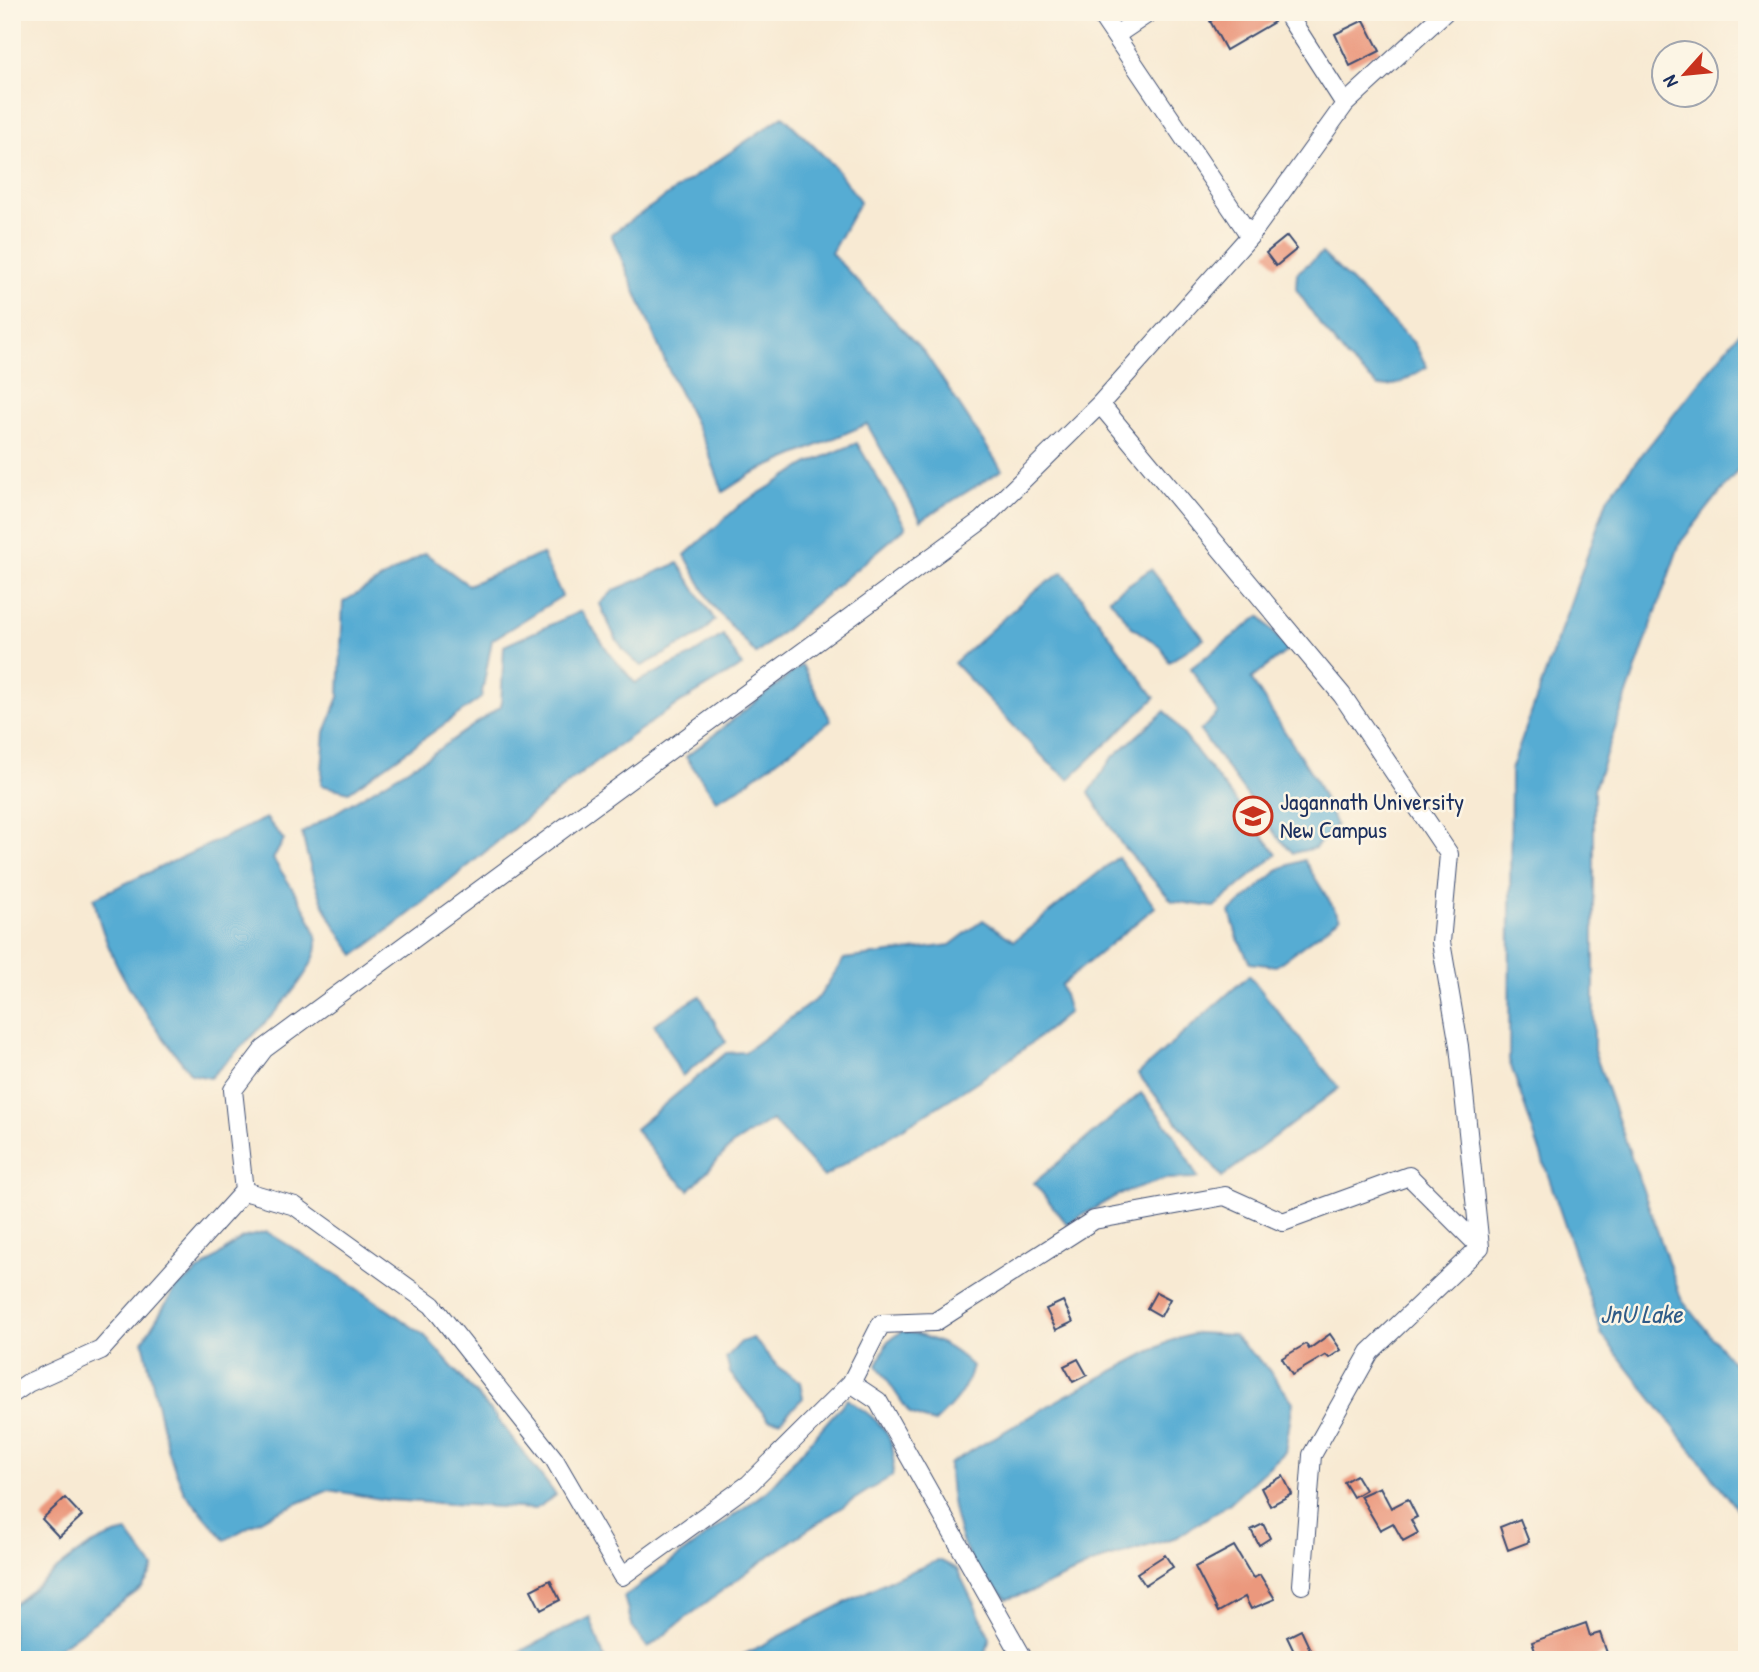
<svg xmlns="http://www.w3.org/2000/svg" width="1759" height="1672" font-family="'Patrick Hand',sans-serif">
<style>
.water{fill:#56acd3;stroke:#386e98;stroke-width:2}
.building{fill:#eb987d}
.lines{fill:none;stroke-linecap:round;stroke-linejoin:round}
.street-casing{stroke:#3c4b70;stroke-width:20}
.path{stroke:#3c4b70;stroke-width:3.5;stroke-dasharray:5 5;stroke-linecap:butt}
.street{stroke:#fff;stroke-width:18}
.labels{text-anchor:middle;stroke-width:5;stroke-linejoin:round;paint-order:stroke}
.poi-label{font-size:24px;fill:#1b2f5e;stroke:#fcf5e5;text-anchor:start}
.water-label{font-size:26px;font-style:italic;fill:#305b87;stroke:#fcf5e5}
</style>
<rect width="100%" height="100%" fill="#fcf5e5"/>
<filter id="ink" filterUnits="userSpaceOnUse"><feTurbulence type="fractalNoise" baseFrequency=".0143" numOctaves="2"/><feDisplacementMap in="SourceGraphic" scale="14" xChannelSelector="R" yChannelSelector="G"/><feConvolveMatrix kernelMatrix="1 2 1 2 8 2 1 2 1" color-interpolation-filters="sRGB"/></filter>
<filter id="wash" filterUnits="userSpaceOnUse"><feTurbulence type="fractalNoise" baseFrequency=".00686" numOctaves="4" result="noise"/><feDisplacementMap in="SourceGraphic" scale="28" xChannelSelector="R" yChannelSelector="G"/><feGaussianBlur stdDeviation="1.57" result="paint"/><feColorMatrix in="noise" values="0 0 0 0 0 0 0 0 0 0 0 0 0 0 0 0 0 1.4 0 .05"/><feComposite in="paint" operator="in"/></filter>
<g filter="url(#wash)">
<rect width="100%" height="100%" fill="#f8ead3"/>
<path class="water" d="M783,116L834,166L860,201L831,253L925,353L1002,470L921,520L867,424L751,474L723,492L705,443L670,373L611,234Z
M1322,253L1414,343L1427,367L1398,384L1379,387L1347,358L1318,321L1296,289L1297,273Z
M1747,323V459L1680,543L1594,789V1051L1681,1298L1747,1381V1521L1602,1335L1509,1060L1511,770L1608,497Z
M857,443L906,527L756,654L712,605L685,555L740,505L807,464Z
M425,553L468,585L542,554L562,596L492,640L481,698L349,792L321,785L325,732L339,697L343,602Z
M678,563L715,620L700,635L642,666C620,653 610,628 600,604L614,590Z
M1151,569L1204,639L1169,662L1161,647L1132,627L1109,598Z
M1063,572L1155,698L1069,779L1049,763L954,663L1033,592Z
M581,611L610,654L635,683L689,657L723,635L742,666C713,683 683,700 656,719C551,789 458,881 355,955C325,917 312,881 302,833L429,756L501,706L504,646Z
M1260,616L1288,650L1251,679L1315,779L1336,825L1315,848L1293,853L1276,835L1200,731L1218,713L1191,668Z
M802,665L831,721L738,789L716,800L686,757Z
M1165,711L1277,854L1214,907L1172,901L1122,845L1089,793L1111,759Z
M266,818L284,840L273,859C286,879 318,922 317,945C315,981 236,1051 210,1078L191,1074C150,1021 106,965 94,898Z
M1118,857L1155,907L1061,985L1069,1012C995,1078 907,1123 824,1177L772,1120L732,1145L689,1190L664,1166L635,1129L726,1053L745,1052L819,997L844,959L950,945L983,920L1014,941Z
M1304,860L1340,918L1276,966L1250,963L1238,939L1230,912L1281,868Z
M1249,975L1339,1088L1222,1177L1138,1074Z
M700,996L726,1042L682,1076L654,1024Z
M1141,1093L1174,1134L1198,1178L1165,1179L1118,1195L1067,1224L1034,1183Z
M267,1232L347,1281L425,1336L496,1417L556,1495L535,1509L387,1500L329,1490L268,1516L225,1540L184,1492L168,1452L143,1341L175,1289L242,1238Z
M902,1331C931,1337 951,1345 972,1366C966,1392 953,1405 934,1423L910,1414L877,1365L888,1341Z
M1197,1333L1233,1335L1268,1369L1293,1402L1285,1452L1230,1503L1177,1537L1099,1561L1036,1590L1007,1599C997,1589 984,1579 976,1568C957,1541 949,1496 949,1464L1065,1396L1170,1341Z
M753,1338L778,1367L800,1382L803,1398L780,1421L769,1420L730,1373L726,1358L741,1342Z
M847,1399C877,1419 901,1435 892,1476C807,1527 725,1586 648,1648L633,1628L624,1597L768,1490Z
M127,1532L154,1568L142,1588L42,1660H12V1606C49,1579 80,1541 127,1532Z
M939,1560L957,1569L990,1637L984,1660H733L890,1580Z
M590,1617L605,1660H497L508,1657Z"/>
<g id="blocks">
<path class="building" d="M1238,12H1269L1274,22L1226,50L1210,21L1225,13L1228,17Z
M1364,20L1380,51L1350,66L1335,34Z
M1287,236L1297,249L1276,266L1266,253Z
M1156,1292L1170,1299L1161,1316L1147,1308Z
M1063,1301L1073,1322L1056,1330L1046,1309Z
M1330,1334L1341,1350L1329,1358L1326,1355L1292,1375L1282,1358L1306,1344L1309,1349Z
M1078,1359L1087,1375L1073,1382L1064,1366Z
M1356,1475L1365,1490L1353,1497L1344,1482Z
M1283,1476L1292,1494L1270,1506L1261,1488Z
M1380,1487L1391,1508L1408,1499L1417,1517L1411,1520L1418,1533L1403,1541L1393,1523L1380,1530L1360,1496Z
M65,1498L82,1516L59,1537L42,1519Z
M1520,1519L1529,1542L1508,1550L1500,1527Z
M1263,1524L1270,1538L1259,1545L1251,1530Z
M1234,1546L1253,1578L1260,1575L1275,1599L1251,1609L1245,1597L1218,1612L1195,1567Z
M1165,1555L1173,1567L1145,1585L1137,1573Z
M550,1580L560,1600L541,1610L531,1590Z
M1586,1623L1590,1636L1600,1633L1607,1653L1589,1660H1538L1532,1642Z
M1301,1630L1315,1660H1298L1287,1637Z"/>
</g>
</g>
<g filter="url(#ink)">
<use href="#blocks" fill-opacity="0" stroke="#3c4b70" stroke-width="2"/>
<g class="lines">
<defs>
<path id="street" d="M1099,12L1250,236
M1286,12L1345,104
M1116,35L1150,12
M1100,404L1342,695L1449,854L1441,942L1459,1046L1480,1247
M244,1191L295,1206L432,1305L554,1459L622,1576L749,1484L851,1383L878,1401L1024,1660
M851,1383L881,1324L935,1322L1094,1220L1225,1196L1283,1222L1409,1176L1480,1247
M12,1394L28,1383L101,1350L244,1191L233,1090L264,1049L982,520L1100,404L1250,236L1345,104L1445,12
M1302,1585L1312,1455L1370,1352L1480,1247"/>
</defs>
<use href="#street" class="street-casing"/>
<path class="path" d="M12,1362L18,1370"/>
<use href="#street" class="street"/>
</g>
</g>
<defs>
<symbol id="university-ring" viewBox="-11 -11 22 22"><circle r="9.5" fill="#fcf5e5" stroke="#c8321e" stroke-width="1.5"/><path d="M0-5L7-2L0 1L-7-2ZM-4 1L0 2.5L4 1V4Q0 6-4 4Z" fill="#c8321e"/></symbol>
</defs>
<g fill-rule="evenodd">
<use href="#university-ring" x="1231" y="794" width="44" height="44"/>
</g>
<g class="labels">
<g class="poi-label">
<text x="1280" y="810">Jagannath University<tspan x="1280" dy="28">New Campus</tspan></text>
</g>
<g class="water-label">
<text x="1641" y="1323">JnU Lake</text>
</g>
</g>
<rect width="1759" height="1672" fill="none" stroke="#fcf5e5" stroke-width="42"/>
<g transform="translate(1685 74) rotate(243)"><circle r="33" fill="#fcf5e5" stroke="#a2a6af" stroke-width="2"/>
<path d="M0-5L12 26L0 18L-12 26Z" fill="#c8321e"/>
<text y="-10" font-size="19" font-weight="bold" text-anchor="middle" fill="#1b2f5e">N</text>
</g>
</svg>
